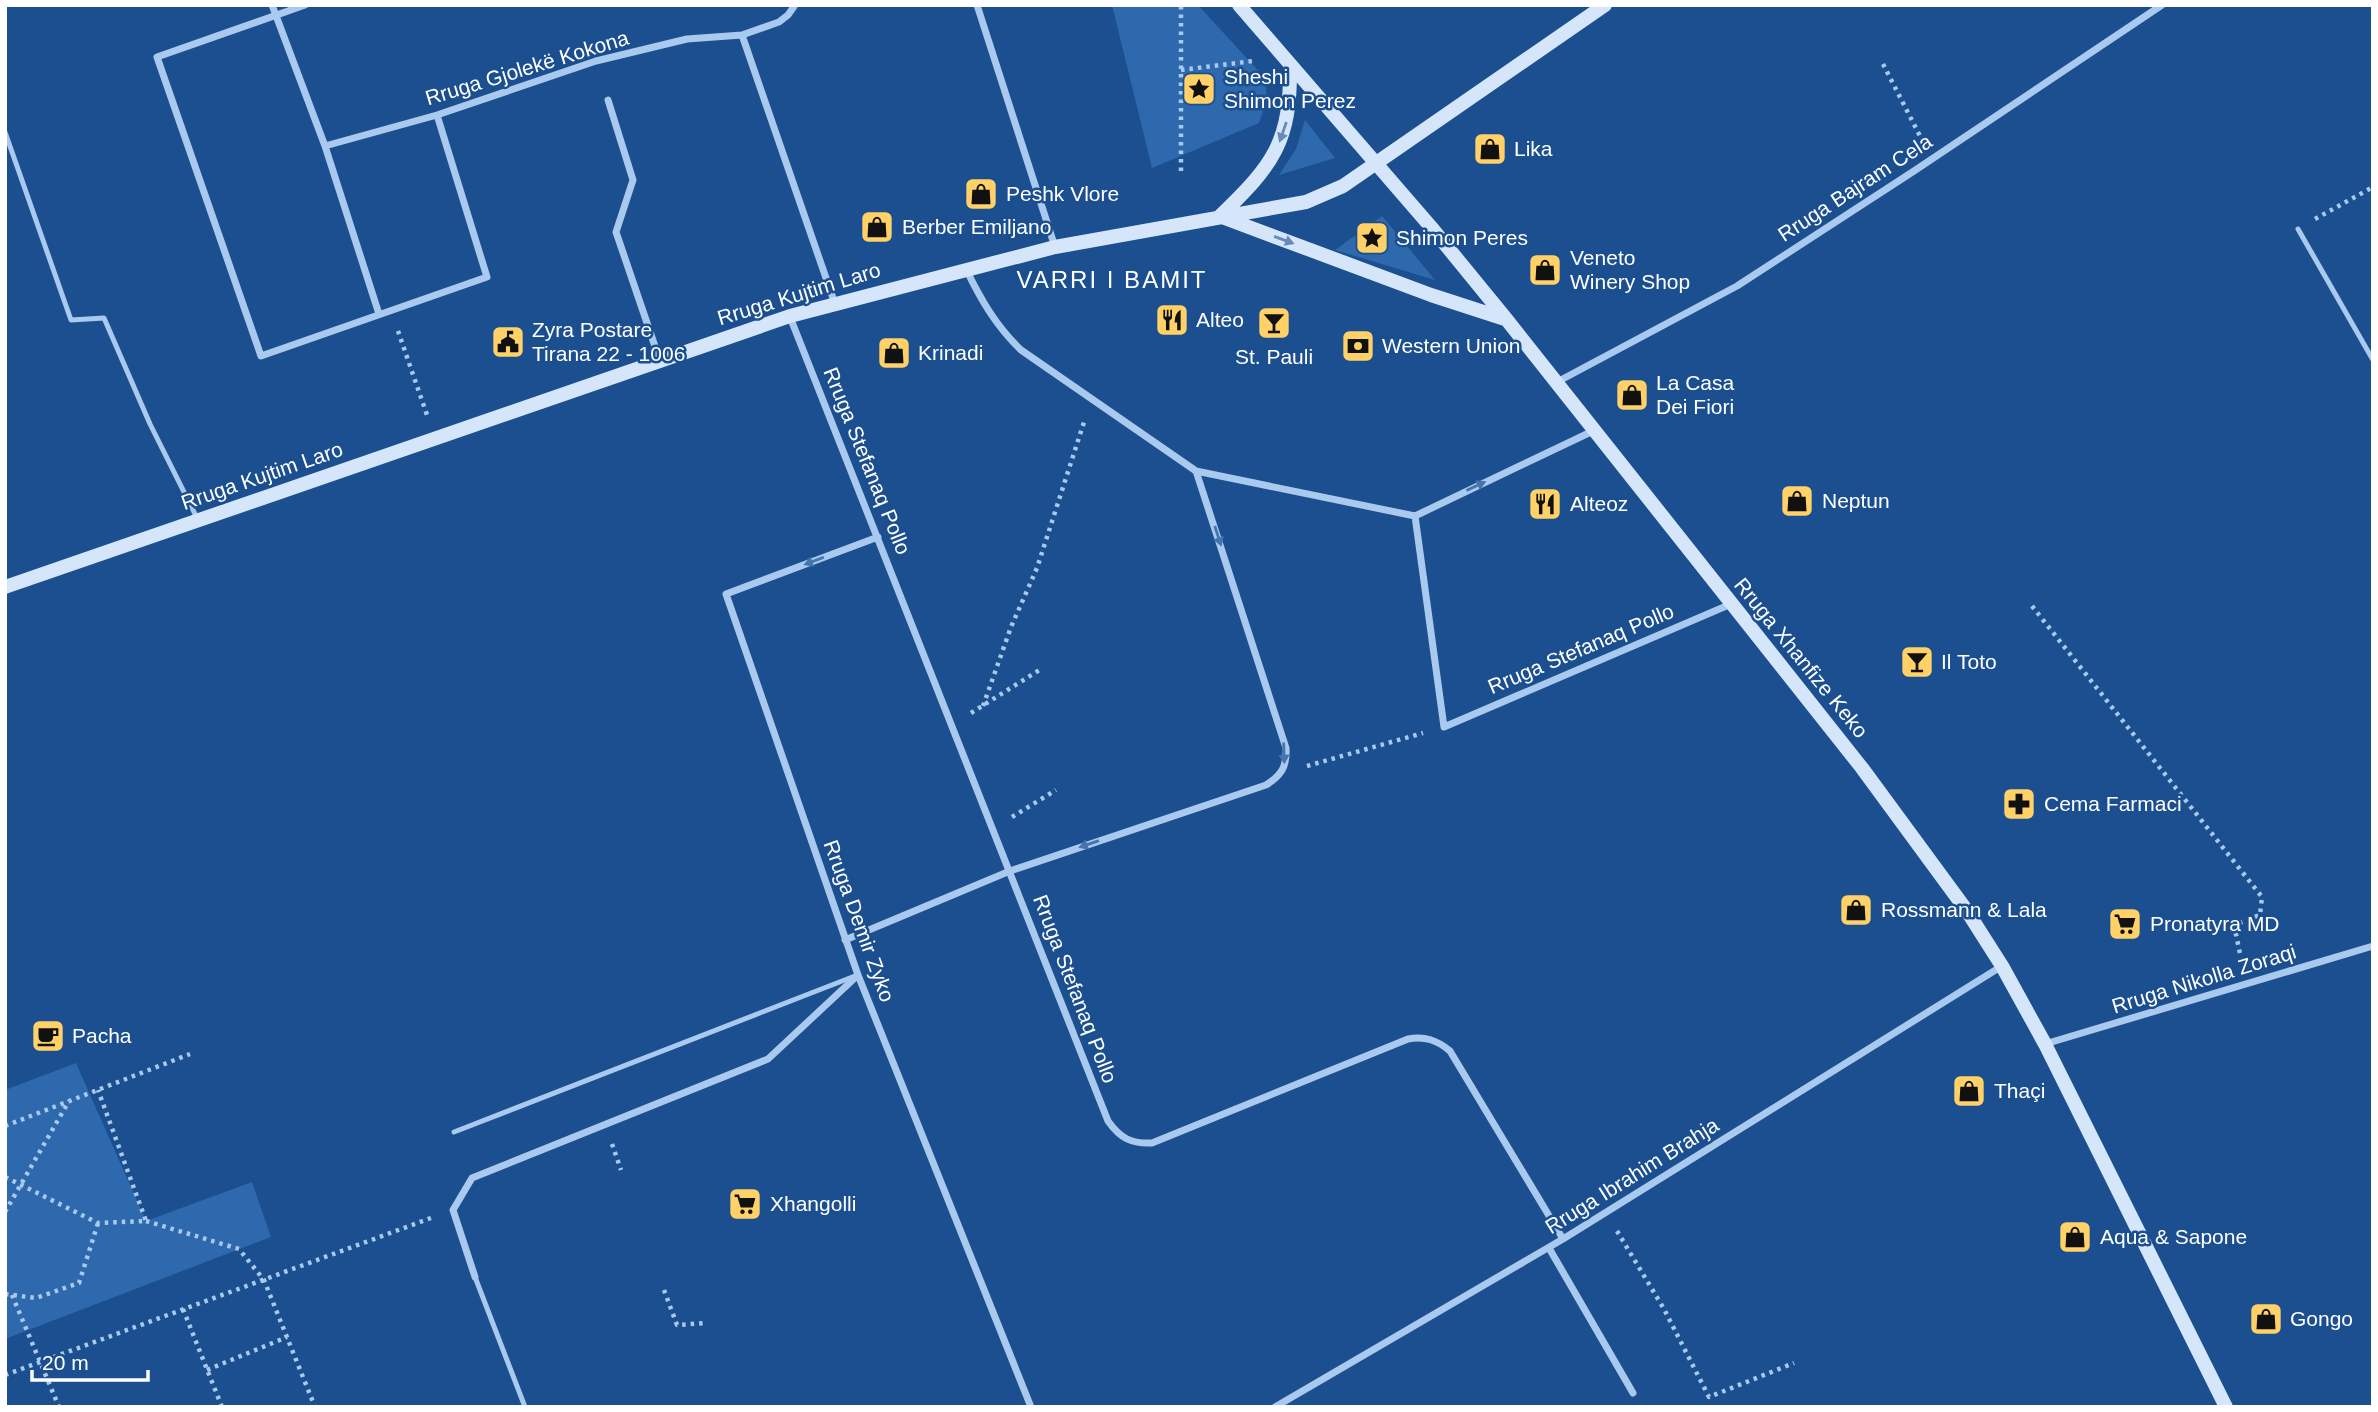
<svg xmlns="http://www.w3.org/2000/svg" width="2378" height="1412" font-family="Arial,sans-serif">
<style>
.green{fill:#2e69ad}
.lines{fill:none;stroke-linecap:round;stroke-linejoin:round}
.path{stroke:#a9c9ee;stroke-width:4.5;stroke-dasharray:3.5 5;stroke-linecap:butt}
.lane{stroke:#a9c9ee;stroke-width:5}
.street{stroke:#a9c9ee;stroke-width:7}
.secondary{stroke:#d6e6fa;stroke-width:14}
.oneway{fill:#668bba}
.oneway2{fill:#4674ac}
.labels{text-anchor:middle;stroke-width:5;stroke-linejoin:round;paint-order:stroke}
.street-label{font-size:21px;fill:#fff;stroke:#1b4f8f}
.poi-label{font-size:21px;fill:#fff;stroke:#1b4f8f;text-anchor:start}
.quarter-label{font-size:24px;letter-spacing:2px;fill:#fff;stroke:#1b4f8f}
</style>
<rect width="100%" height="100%" fill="#1b4f8f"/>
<path class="green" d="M1112,5H1198L1265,78L1267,100L1259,123L1152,168Z
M1305,120L1335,158L1279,175L1296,149Z
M1382,216L1435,280L1335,250Z
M76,1063L146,1221L252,1182L271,1237L5,1339V1090Z"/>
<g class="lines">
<path class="path" d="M1883,64L1921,138
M1181,70L1253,61
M1181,171V5
M2315,219L2373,187
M398,331L427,415
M2032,606L2262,897L2260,915L2234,925L2242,963
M983,706L1011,627L1037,568L1085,419
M971,713L1041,669
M1307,766L1423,733
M1012,817L1056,790
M5,1126L190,1054
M612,1144L621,1170
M5,1177L98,1223L146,1221L98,1090
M5,1212L69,1101
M146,1221L239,1249L264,1280L315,1407
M1617,1231L1664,1309L1709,1397L1794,1363
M664,1290L677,1325L707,1323
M5,1294L36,1298L79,1283L98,1223
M12,1295L59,1407
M183,1309L222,1407
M207,1370L287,1337
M5,1375L431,1218"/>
<path class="lane" d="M5,132L71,320L104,318L150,424L197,518
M2298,229L2373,360
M454,1132L855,976
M475,1277L525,1407"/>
<path class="street" d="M272,5L325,146L379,314
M305,5L157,57L261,356L487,277L437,115
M977,5L1055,247
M742,35L835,304
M608,100L633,180L616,232L660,361
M325,146L437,115L596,61L687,39L742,35L779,22L788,15L795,5
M966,269C981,300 996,326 1021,350L1196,471L1415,516L1593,431
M790,317L1108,1121C1120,1138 1131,1144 1152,1143L1408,1039C1425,1036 1437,1040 1450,1051L1563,1239
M1557,382L1737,286L1914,171L2162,5
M1415,516L1444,727L1731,604
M878,537L726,594L858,975L1031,1407
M845,940L1010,871L1266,785C1282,775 1287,766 1286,748L1196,471
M2045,1044L2373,946
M1549,1248L1633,1393
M475,1277L453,1210L472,1178L768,1059L858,975
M1275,1407L1563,1239L2002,966"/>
<path class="secondary" d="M1239,5L1431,227L1507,320L1862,768L1967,911L2002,966L2045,1044L2226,1407
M1220,216C1274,164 1291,142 1290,65
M1222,217L1431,295L1505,319
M5,587L790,316L1055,247L1306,202L1343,186L1605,5"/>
</g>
<defs><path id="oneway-solid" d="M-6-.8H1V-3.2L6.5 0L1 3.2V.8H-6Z" transform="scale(1.75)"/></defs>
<g class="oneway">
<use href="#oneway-solid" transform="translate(1283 132) rotate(109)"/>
<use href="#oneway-solid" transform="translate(1284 240) rotate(20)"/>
</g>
<g class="oneway2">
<use href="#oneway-solid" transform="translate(1476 486) rotate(-25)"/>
<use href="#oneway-solid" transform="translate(1218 536) rotate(72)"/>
<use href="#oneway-solid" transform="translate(814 561) rotate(159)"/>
<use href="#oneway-solid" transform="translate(1284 753) rotate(88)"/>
<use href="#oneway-solid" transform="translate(1089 844) rotate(161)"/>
</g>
<defs>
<symbol id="sight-square" viewBox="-11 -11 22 22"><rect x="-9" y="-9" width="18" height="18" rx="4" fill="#ffd166" stroke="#1b4f8f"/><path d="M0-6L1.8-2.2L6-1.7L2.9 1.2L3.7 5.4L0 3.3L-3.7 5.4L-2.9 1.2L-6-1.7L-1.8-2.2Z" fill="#111"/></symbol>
<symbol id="shop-square" viewBox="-11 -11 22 22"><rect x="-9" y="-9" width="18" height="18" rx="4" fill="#ffd166" stroke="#1b4f8f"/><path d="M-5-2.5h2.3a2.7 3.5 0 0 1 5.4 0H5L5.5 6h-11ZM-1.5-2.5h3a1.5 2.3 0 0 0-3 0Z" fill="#111"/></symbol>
<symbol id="restaurant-square" viewBox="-11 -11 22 22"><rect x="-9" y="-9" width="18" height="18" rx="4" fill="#ffd166" stroke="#1b4f8f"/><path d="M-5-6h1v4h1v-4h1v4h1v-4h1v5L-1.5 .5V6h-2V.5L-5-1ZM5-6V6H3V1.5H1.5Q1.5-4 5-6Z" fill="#111"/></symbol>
<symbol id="bar-square" viewBox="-11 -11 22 22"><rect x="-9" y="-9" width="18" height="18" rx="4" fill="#ffd166" stroke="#1b4f8f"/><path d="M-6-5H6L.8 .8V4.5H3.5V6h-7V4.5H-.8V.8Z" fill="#111"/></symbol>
<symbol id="civic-square" viewBox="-11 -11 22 22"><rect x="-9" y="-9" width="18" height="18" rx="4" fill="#ffd166" stroke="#1b4f8f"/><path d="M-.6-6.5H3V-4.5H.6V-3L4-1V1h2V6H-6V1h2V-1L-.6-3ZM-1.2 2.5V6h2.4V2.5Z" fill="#111"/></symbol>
<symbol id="bank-square" viewBox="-11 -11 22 22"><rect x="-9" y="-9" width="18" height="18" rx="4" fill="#ffd166" stroke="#1b4f8f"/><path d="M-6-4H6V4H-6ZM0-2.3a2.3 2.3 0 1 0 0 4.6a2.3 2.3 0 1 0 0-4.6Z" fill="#111"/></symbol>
<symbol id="pharmacy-square" viewBox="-11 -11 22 22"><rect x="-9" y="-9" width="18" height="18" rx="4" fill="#ffd166" stroke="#1b4f8f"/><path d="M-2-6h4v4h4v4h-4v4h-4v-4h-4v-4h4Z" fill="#111"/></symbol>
<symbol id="supermarket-square" viewBox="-11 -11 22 22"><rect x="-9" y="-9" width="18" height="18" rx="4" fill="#ffd166" stroke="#1b4f8f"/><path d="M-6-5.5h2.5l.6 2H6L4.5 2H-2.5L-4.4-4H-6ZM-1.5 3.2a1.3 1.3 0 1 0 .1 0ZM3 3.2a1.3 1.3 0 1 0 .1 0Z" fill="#111"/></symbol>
<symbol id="cafe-square" viewBox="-11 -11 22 22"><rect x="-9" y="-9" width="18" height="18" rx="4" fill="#ffd166" stroke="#1b4f8f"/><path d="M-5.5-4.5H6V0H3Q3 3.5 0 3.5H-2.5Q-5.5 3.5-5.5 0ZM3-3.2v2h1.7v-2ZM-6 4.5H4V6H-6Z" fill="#111"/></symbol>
</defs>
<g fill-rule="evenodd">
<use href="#sight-square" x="1180" y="70" width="38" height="38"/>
<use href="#shop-square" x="1471" y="130" width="38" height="38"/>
<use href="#shop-square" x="962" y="175" width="38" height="38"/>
<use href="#shop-square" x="858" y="208" width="38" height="38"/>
<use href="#sight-square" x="1353" y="219" width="38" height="38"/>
<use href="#shop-square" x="1526" y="251" width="38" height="38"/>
<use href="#restaurant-square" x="1153" y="301" width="38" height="38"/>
<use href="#bar-square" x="1255" y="304" width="38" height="38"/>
<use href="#civic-square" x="489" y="323" width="38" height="38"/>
<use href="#bank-square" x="1339" y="327" width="38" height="38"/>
<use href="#shop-square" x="875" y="334" width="38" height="38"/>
<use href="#shop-square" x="1613" y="376" width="38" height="38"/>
<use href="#shop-square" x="1778" y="482" width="38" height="38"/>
<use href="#restaurant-square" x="1526" y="485" width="38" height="38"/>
<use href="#bar-square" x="1898" y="643" width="38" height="38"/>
<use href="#pharmacy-square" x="2000" y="785" width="38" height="38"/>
<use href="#shop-square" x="1837" y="891" width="38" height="38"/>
<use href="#supermarket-square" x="2106" y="905" width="38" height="38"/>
<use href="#cafe-square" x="29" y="1017" width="38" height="38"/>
<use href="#shop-square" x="1950" y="1072" width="38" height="38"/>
<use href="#supermarket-square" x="726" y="1185" width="38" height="38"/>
<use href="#shop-square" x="2056" y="1218" width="38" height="38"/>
<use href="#shop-square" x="2247" y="1300" width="38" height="38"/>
</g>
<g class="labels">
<g class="street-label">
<text transform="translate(527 68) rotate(-17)" y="7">Rruga Gjolekë Kokona</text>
<text transform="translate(1855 188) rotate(-33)" y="7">Rruga Bajram Cela</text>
<text transform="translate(799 294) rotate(-17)" y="7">Rruga Kujtim Laro</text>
<text transform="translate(867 461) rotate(68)" y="7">Rruga Stefanaq Pollo</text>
<text transform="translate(262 476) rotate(-19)" y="7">Rruga Kujtim Laro</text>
<text transform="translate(1581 649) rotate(-23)" y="7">Rruga Stefanaq Pollo</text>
<text transform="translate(1801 658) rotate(51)" y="7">Rruga Xhanfize Keko</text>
<text transform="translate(859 921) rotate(70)" y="7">Rruga Demir Zyko</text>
<text transform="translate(2204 979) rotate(-17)" y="7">Rruga Nikolla Zoraqi</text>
<text transform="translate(1075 989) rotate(69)" y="7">Rruga Stefanaq Pollo</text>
<text transform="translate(1632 1176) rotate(-32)" y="7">Rruga Ibrahim Brahja</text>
</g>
<g class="poi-label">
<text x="1224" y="84">Sheshi<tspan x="1224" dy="24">Shimon Perez</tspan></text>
<text x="1514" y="156">Lika</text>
<text x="1006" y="201">Peshk Vlore</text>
<text x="902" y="234">Berber Emiljano</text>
<text x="1396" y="245">Shimon Peres</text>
<text x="1570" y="265">Veneto<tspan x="1570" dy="24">Winery Shop</tspan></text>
<text x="1196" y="327">Alteo</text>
<text x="532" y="337">Zyra Postare<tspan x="532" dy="24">Tirana 22 - 1006</tspan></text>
<text x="1382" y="353">Western Union</text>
<text x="918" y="360">Krinadi</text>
<text x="1274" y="364" text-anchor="middle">St. Pauli</text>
<text x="1656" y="390">La Casa<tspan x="1656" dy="24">Dei Fiori</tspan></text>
<text x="1822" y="508">Neptun</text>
<text x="1570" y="511">Alteoz</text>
<text x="1941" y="669">Il Toto</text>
<text x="2044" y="811">Cema Farmaci</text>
<text x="1881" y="917">Rossmann &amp; Lala</text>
<text x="2150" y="931">Pronatyra MD</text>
<text x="72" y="1043">Pacha</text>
<text x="1994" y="1098">Thaçi</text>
<text x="770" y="1211">Xhangolli</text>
<text x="2100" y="1244">Aqua &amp; Sapone</text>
<text x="2290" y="1326">Gongo</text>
</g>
<g class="quarter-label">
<text x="1112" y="288">VARRI I BAMIT</text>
</g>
</g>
<rect width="2378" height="1412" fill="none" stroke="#ffffff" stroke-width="14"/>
<path d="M32 1370v10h116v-10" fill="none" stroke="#ffffff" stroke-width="3.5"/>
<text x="42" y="1370" font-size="21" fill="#ffffff" stroke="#1b4f8f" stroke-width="5" paint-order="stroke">20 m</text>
</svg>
